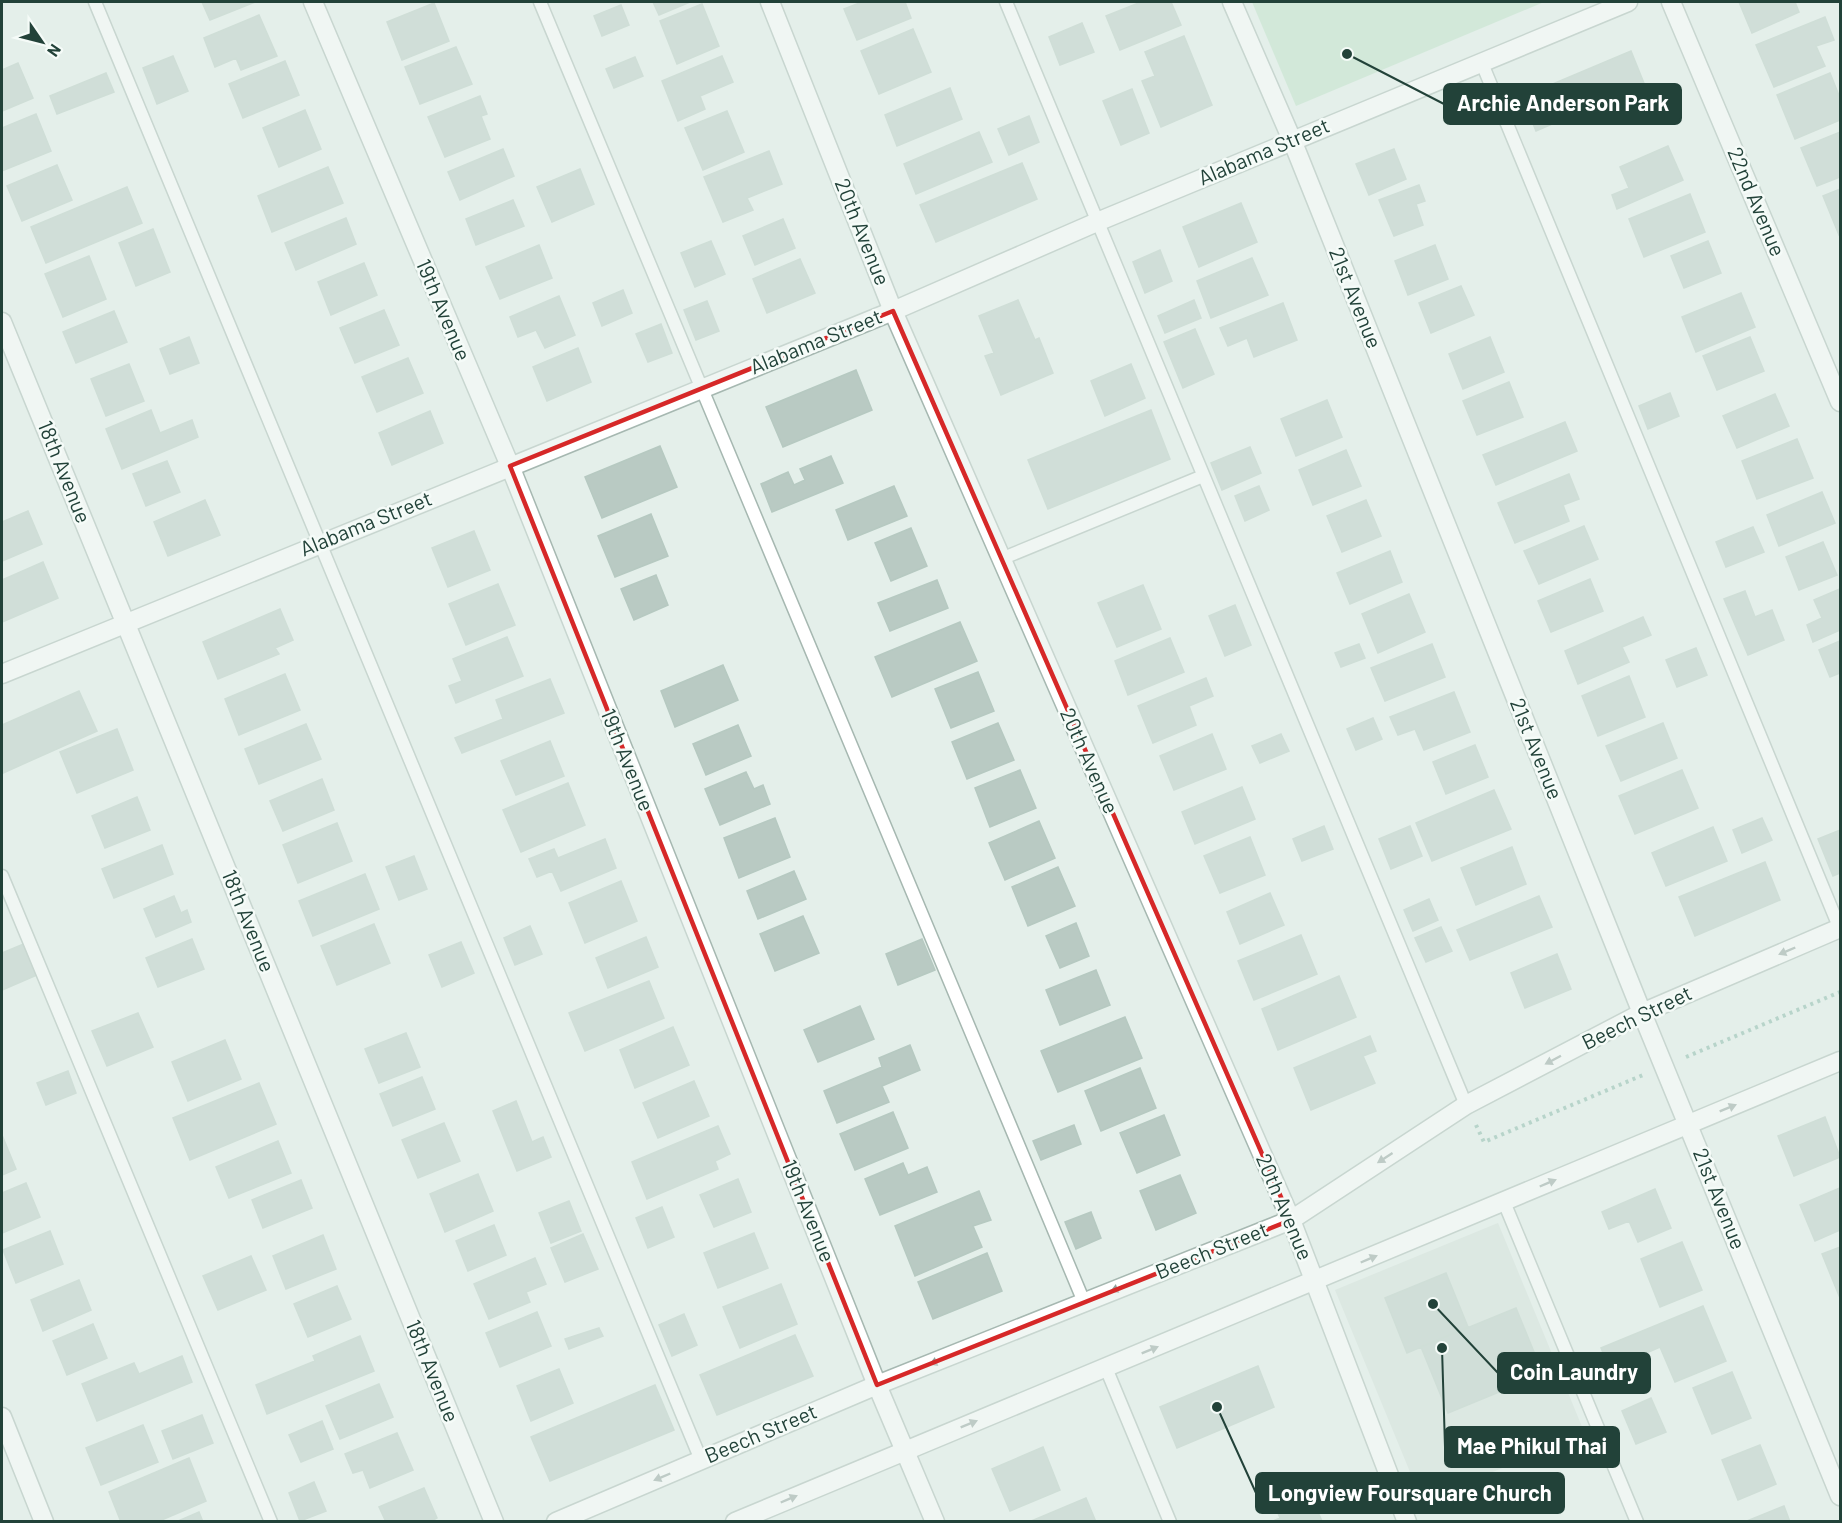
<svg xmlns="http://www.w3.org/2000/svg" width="1842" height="1523" font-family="Barlow,sans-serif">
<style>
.built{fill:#d2dfd9}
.green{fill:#bce1c6}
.building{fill:#b9cac3;stroke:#b6c9c1;stroke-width:1.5}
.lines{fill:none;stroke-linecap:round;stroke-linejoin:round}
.service-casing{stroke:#a6b8b1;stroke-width:15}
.minor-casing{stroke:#a6b8b1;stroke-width:21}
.tertiary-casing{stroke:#a6b8b1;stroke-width:21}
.path{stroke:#82b4a5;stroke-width:4;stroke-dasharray:3 4.5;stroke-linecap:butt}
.service{stroke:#fff;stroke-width:12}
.minor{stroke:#fff;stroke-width:18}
.tertiary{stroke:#fff;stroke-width:18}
.oneway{fill:#90a09c}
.marked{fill:none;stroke:#d62828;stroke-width:4.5;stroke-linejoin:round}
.labels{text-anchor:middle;stroke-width:5;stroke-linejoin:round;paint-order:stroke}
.street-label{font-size:21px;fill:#224239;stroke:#f5fbf8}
.leader{fill:none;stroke:#224239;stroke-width:2}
.callout-dot{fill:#224239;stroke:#f5fbf8;stroke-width:2}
.callout{fill:#224239;stroke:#224239;stroke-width:2}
.callout-label{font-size:22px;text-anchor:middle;font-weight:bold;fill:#fff}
</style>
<rect width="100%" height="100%" fill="#e4efea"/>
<path class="built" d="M1498,1223L1585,1434L1422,1501L1335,1290Z"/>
<path class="green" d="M1252,2H1544L1296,106Z"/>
<path class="building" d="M202,2H255L210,20Z
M653,2H690L659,15Z
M862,2H905L911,18L857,40L844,9Z
M1141,2H1171L1181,25L1120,50L1106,16Z
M1739,2H1795L1799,12L1752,33Z
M434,3L449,41L402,60L387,22Z
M702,4L719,46L677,64L660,21Z
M621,5L629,25L602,36L594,16Z
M259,15L277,56L241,70L236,58L215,67L204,38Z
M1825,17L1834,40L1816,46L1825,66L1774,87L1756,45Z
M1082,23L1094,52L1060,65L1049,37Z
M913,29L931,72L879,94L861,51Z
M1184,36L1212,105L1161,127L1142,81L1155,76L1145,52Z
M456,47L472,84L420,104L405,67Z
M1631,51L1650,98L1616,112L1610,99L1536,131L1522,97Z
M173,56L188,91L157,104L143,68Z
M722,56L733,82L700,96L705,109L678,121L662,81Z
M635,57L643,76L614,88L606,69Z
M285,61L299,95L243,118L229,84Z
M18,63L33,98L2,111V70Z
M106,73L114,92L57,114L50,96Z
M1830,73L1840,98V120L1795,139L1777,95Z
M950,88L962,119L897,146L885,115Z
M1132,89L1149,133L1121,145L1103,101Z
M480,96L487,114L481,116L490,139L445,157L428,117Z
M305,110L321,149L279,167L263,128Z
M727,111L744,152L703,170L685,128Z
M36,114L51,151L2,171V128Z
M1029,116L1039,142L1009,155L998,129Z
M979,132L992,162L916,194L904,164Z
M1840,132V177L1817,186L1801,148Z
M1668,146L1683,180L1617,209L1612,195L1629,188L1620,167Z
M503,149L514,176L460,200L448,172Z
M1394,149L1406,179L1369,195L1356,164Z
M769,151L782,184L747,198L753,210L723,222L704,177Z
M1022,163L1037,199L936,242L920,205Z
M57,165L72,200L22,221L7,186Z
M328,167L343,203L272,232L258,196Z
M580,169L594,204L552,222L537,187Z
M1419,185L1425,201L1416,204L1423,225L1394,236L1379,200Z
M127,187L142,223L46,263L31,227Z
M1840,189V234L1839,235L1823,196Z
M1690,194L1705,232L1644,257L1629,219Z
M513,200L524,226L476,245L466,219Z
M1241,203L1257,242L1199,267L1183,227Z
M346,218L356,244L296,270L285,243Z
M783,219L795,248L755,265L743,236Z
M153,229L170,272L136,286L119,243Z
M711,241L725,274L695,287L681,253Z
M1708,241L1721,273L1684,288L1671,256Z
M539,245L552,278L500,299L486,267Z
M1435,245L1448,279L1408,295L1395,261Z
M1160,250L1172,281L1145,293L1133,262Z
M89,256L106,299L63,317L45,274Z
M1252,258L1268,295L1211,318L1197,281Z
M800,259L815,293L767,313L753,279Z
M364,263L377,295L331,315L318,282Z
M1461,286L1474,315L1431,333L1419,303Z
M623,290L632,313L602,326L593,303Z
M1741,293L1755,327L1696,352L1682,317Z
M559,296L575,335L545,348L536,330L518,337L510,317Z
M1018,300L1035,340L1039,338L1053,373L1001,395L985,356L994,353L979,316Z
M1194,300L1201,318L1165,333L1158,316Z
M707,301L719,331L696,340L684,310Z
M1283,303L1297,340L1254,357L1247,338L1228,346L1220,328Z
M384,310L399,345L355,363L340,328Z
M114,311L127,342L76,363L63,332Z
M661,324L672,353L648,362L636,334Z
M1195,329L1214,374L1183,388L1164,342Z
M189,337L199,363L170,374L160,349Z
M1490,337L1504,372L1463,389L1449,354Z
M1750,337L1764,371L1717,390L1703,356Z
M578,348L591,382L547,401L533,367Z
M408,358L423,393L377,412L362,377Z
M129,364L144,401L106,416L91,379Z
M1131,364L1145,398L1105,416L1091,381Z
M856,370L872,410L783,447L766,407Z
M1509,382L1523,417L1477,435L1463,401Z
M1670,393L1679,416L1648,429L1639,406Z
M1775,394L1789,426L1737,448L1723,416Z
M1327,400L1342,437L1296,456L1281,419Z
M151,410L160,433L192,420L198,437L122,469L106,429Z
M1151,410L1170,459L1048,509L1028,460Z
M430,411L443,443L392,465L379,433Z
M1565,422L1577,451L1496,485L1483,455Z
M1797,439L1813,478L1757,499L1742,461Z
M660,446L677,487L602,518L585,477Z
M1250,447L1261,473L1222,490L1211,463Z
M1346,450L1361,486L1313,505L1299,470Z
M831,456L843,483L772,512L761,484L788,472L794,485L805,480L800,469Z
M167,461L180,492L146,506L133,474Z
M1569,474L1579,499L1563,505L1569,521L1515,543L1498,503Z
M894,486L907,516L848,540L836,510Z
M1259,486L1269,510L1245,521L1235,496Z
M1822,492L1835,523L1779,546L1767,515Z
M205,500L220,535L168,556L154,522Z
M1366,500L1381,536L1342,552L1327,516Z
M28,511L42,544L2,561V522Z
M651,514L668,556L615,577L598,536Z
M1584,526L1598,559L1539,584L1524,551Z
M1753,527L1764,552L1726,567L1716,542Z
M911,528L927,566L891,581L875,543Z
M474,531L490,570L448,587L432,548Z
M1823,542L1837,575L1799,590L1786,557Z
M1390,551L1402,582L1350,604L1337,573Z
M43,562L58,598L2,622V580Z
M656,575L668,605L634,620L621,589Z
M1590,579L1603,611L1551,632L1538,601Z
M937,580L948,608L890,631L878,603Z
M498,584L515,625L466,645L449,604Z
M1143,585L1161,629L1117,647L1098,603Z
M1840,589V630L1813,642L1807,625L1822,618L1814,600Z
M1745,591L1755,617L1772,610L1784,640L1748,655L1724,599Z
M1409,594L1425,632L1378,653L1362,614Z
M1235,605L1251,645L1225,656L1209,616Z
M280,609L293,640L275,648L279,654L218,679L203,642Z
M1643,617L1651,635L1622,647L1629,662L1578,684L1565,651Z
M960,622L977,661L892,697L875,657Z
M507,637L523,676L456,703L449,686L462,681L453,659Z
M1170,638L1184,672L1128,695L1115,661Z
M1840,641V673L1830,677L1819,650Z
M1359,644L1365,658L1341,667L1335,653Z
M1432,644L1445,677L1385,701L1371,668Z
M1696,648L1707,675L1677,687L1666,660Z
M723,665L738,700L675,727L661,691Z
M978,672L994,711L951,728L935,689Z
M285,674L300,710L239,735L225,699Z
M1629,676L1645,717L1598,736L1582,696Z
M1206,678L1213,696L1189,706L1196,725L1153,743L1138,706Z
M550,679L564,713L462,753L455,738L503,719L496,700Z
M79,691L97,731L3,773L2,725Z
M1454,692L1470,732L1424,750L1415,729L1398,735L1390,717Z
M1373,718L1382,739L1356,750L1347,729Z
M998,723L1014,760L967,779L952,742Z
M1663,723L1677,758L1621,781L1606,746Z
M306,724L321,759L259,784L245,749Z
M738,725L751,756L706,775L693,744Z
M117,729L133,770L77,793L60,752Z
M1212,734L1226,769L1174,790L1160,756Z
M1281,734L1289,751L1260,763L1252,746Z
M550,741L564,776L516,795L501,761Z
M1475,745L1488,777L1446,794L1433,762Z
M1020,770L1036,808L990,827L975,788Z
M1682,770L1698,808L1635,834L1619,796Z
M746,772L754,789L763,785L770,804L720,825L705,789Z
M322,779L334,810L283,831L270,801Z
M568,783L585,825L521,852L503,810Z
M1242,787L1255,819L1195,844L1182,812Z
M1494,790L1511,829L1432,861L1416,823Z
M137,797L150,830L105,848L92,816Z
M775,818L790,857L739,878L724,838Z
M1762,818L1772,840L1742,853L1733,830Z
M1039,821L1055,858L1005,880L989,843Z
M337,823L352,861L298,883L283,845Z
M1324,826L1333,849L1302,861L1293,839Z
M1410,826L1422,856L1391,869L1379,839Z
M1713,827L1727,861L1666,886L1652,853Z
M1840,830V873L1833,876L1818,839Z
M1250,837L1265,875L1220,893L1204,856Z
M605,839L616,868L561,891L552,871L537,877L529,859L554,849L558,858Z
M162,845L173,874L114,898L102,869Z
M1512,847L1526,884L1476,905L1461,868Z
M414,856L427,889L399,900L386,867Z
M1765,862L1780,900L1695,936L1679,897Z
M1058,867L1075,906L1028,926L1012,887Z
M794,871L806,899L758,919L747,891Z
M365,874L379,909L313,936L299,901Z
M621,881L637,921L585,943L569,903Z
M1270,893L1284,925L1240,944L1227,912Z
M174,896L181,913L187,910L191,922L156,937L144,909Z
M1539,896L1552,927L1470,960L1457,930Z
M1429,899L1438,920L1413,931L1404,910Z
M803,916L819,953L775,971L760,934Z
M1076,923L1089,956L1060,968L1046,936Z
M374,924L390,963L337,985L321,946Z
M530,926L542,954L515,965L504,938Z
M1441,927L1452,951L1426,962L1415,938Z
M1301,935L1317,974L1254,1000L1238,961Z
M646,937L658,967L608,988L596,958Z
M192,939L204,969L158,987L146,958Z
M922,939L935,970L898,985L886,954Z
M461,942L474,973L442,987L429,955Z
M26,943L39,974L2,990V953Z
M1557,954L1571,989L1525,1008L1511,973Z
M1096,970L1110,1005L1060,1025L1046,990Z
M1339,976L1356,1017L1278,1050L1262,1009Z
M649,981L664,1018L585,1051L569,1013Z
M860,1006L874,1039L818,1062L804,1030Z
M138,1013L153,1047L107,1066L92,1031Z
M1125,1017L1142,1058L1058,1092L1041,1051Z
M673,1027L689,1065L635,1088L620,1050Z
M406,1033L420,1067L379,1083L365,1049Z
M1370,1036L1376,1051L1363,1056L1375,1083L1311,1110L1294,1068Z
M225,1040L241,1079L188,1101L172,1062Z
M910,1045L920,1070L882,1086L889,1102L837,1123L824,1091L882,1067L879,1058Z
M1140,1068L1156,1108L1101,1131L1085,1091Z
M68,1071L76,1093L46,1105L37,1083Z
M422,1077L435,1109L393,1126L380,1094Z
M694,1081L709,1116L658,1138L643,1103Z
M259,1083L276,1124L190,1160L173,1118Z
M516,1101L532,1142L543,1137L551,1157L517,1171L493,1111Z
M893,1112L908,1148L855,1170L840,1134Z
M1164,1115L1180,1155L1137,1173L1120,1133Z
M1825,1117L1840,1157L1794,1176L1778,1136Z
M444,1123L460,1161L418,1178L402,1140Z
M1074,1125L1081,1144L1041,1160L1033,1141Z
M718,1126L730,1154L715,1161L718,1169L647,1199L632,1162Z
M2,1135L16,1169L2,1175Z
M278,1141L291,1173L229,1198L216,1167Z
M903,1163L908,1175L927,1167L937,1192L880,1215L865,1179Z
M478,1174L493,1211L445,1232L430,1194Z
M1180,1175L1196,1213L1156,1230L1140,1191Z
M738,1179L751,1212L714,1227L700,1195Z
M301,1180L312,1208L263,1228L252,1200Z
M26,1183L40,1217L2,1233V1193Z
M1840,1188V1230L1815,1241L1800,1205Z
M1655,1189L1671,1228L1638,1242L1629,1221L1609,1229L1602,1212Z
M979,1191L991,1220L973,1226L982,1247L915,1276L895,1226Z
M569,1201L581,1231L551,1243L539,1213Z
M662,1207L674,1237L648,1248L636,1218Z
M1091,1212L1101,1238L1076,1249L1065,1222Z
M494,1225L506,1255L468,1271L456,1241Z
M50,1231L63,1264L16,1283L3,1250Z
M754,1233L768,1268L718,1288L704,1253Z
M583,1234L598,1269L565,1282L551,1248Z
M323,1235L336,1269L286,1289L273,1256Z
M1682,1242L1702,1290L1660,1307L1641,1259Z
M1840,1247V1298L1822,1254Z
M987,1253L1002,1291L933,1319L918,1282Z
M251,1256L266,1290L218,1310L203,1276Z
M535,1258L546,1284L526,1292L530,1302L489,1319L474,1284Z
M1446,1273L1468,1327L1407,1353L1385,1298Z
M79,1280L91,1310L43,1331L31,1300Z
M781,1284L797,1324L740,1348L723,1307Z
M337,1286L351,1319L308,1337L294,1304Z
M1703,1306L1726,1361L1675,1382L1660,1347L1610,1369L1601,1348Z
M1516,1308L1543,1374L1448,1413L1421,1347Z
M537,1312L551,1346L500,1367L486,1333Z
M684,1314L697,1345L672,1356L659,1325Z
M93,1324L107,1358L67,1375L53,1341Z
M599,1328L603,1336L569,1349L565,1339Z
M795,1335L813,1376L717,1415L700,1375Z
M360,1336L374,1371L267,1414L256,1385L315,1361L313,1356Z
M182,1356L192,1382L97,1421L82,1384L134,1363L139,1374Z
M1258,1366L1274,1407L1177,1448L1160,1407Z
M559,1369L573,1403L531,1421L517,1386Z
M1732,1372L1751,1418L1712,1434L1693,1388Z
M379,1384L393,1417L340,1439L326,1406Z
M655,1385L674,1430L550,1481L531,1437Z
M1651,1398L1666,1432L1636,1444L1622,1411Z
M202,1415L213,1443L173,1459L162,1431Z
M322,1421L333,1449L301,1462L289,1435Z
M143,1425L158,1462L101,1485L86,1448Z
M397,1433L413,1470L370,1488L363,1470L353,1473L345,1454Z
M1760,1445L1776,1484L1738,1500L1722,1460Z
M1043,1447L1060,1490L1010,1511L992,1469Z
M189,1458L206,1501L157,1522H121L109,1492Z
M1302,1478L1322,1521L1271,1522L1280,1518L1269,1491Z
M314,1482L326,1511L300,1521L289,1493Z
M424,1488L437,1518L430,1522H386L379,1507Z
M1086,1498L1096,1522H1029Z
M1784,1506L1790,1522L1747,1521Z
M199,1512L203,1522H176Z"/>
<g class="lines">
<defs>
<path id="service" d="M95,2L701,1460
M540,2L1084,1302
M1006,2L1466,1105
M1481,61L1840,929
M1001,559L1203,476
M2,876L271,1522
M1504,1202L1637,1522
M1106,1368L1170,1522"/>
<path id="minor" d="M313,2L510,466L877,1385L935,1522
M770,2L893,311L1291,1220L1407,1522
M1232,2L1292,140L1642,1013L1840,1496
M1671,2L1840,402
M2,322L494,1522
M2,1417L44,1522"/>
<path id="tertiary" d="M2,674L893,311L1097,222L1628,2
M556,1522L877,1385L1291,1220L1466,1105L1642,1013L1840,928
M735,1522L1840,1061"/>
</defs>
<use href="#service" class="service-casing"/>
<use href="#minor" class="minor-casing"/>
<use href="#tertiary" class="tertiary-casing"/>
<path class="path" d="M1686,1057L1840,992
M1476,1125L1484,1142L1643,1075"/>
<use href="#service" class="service"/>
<use href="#minor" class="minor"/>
<use href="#tertiary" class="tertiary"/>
</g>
<defs><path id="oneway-solid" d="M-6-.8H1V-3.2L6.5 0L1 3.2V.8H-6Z" transform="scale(1.5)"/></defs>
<g class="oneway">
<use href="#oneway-solid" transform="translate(1787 951) rotate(157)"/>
<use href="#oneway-solid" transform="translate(1553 1060) rotate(152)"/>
<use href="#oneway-solid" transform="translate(1728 1108) rotate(-22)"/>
<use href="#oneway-solid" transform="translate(1385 1158) rotate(147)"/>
<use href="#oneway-solid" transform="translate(1548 1183) rotate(-23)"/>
<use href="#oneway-solid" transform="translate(1369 1259) rotate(-23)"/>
<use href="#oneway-solid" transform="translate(1119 1288) rotate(158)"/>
<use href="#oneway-solid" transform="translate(1150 1350) rotate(-22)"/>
<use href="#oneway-solid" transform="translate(938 1361) rotate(158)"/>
<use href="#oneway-solid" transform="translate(969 1424) rotate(-22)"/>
<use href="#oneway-solid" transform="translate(662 1477) rotate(157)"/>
<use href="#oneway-solid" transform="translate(789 1499) rotate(-23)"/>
</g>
<path d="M0 0H1842V1523H0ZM893,311L1291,1220L877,1385L510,466Z" fill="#e4efea" fill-opacity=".55" fill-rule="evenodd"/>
<path class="marked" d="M893,311L1291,1220L877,1385L510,466Z"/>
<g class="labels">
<g class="street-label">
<text transform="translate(1264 152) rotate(-23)" y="7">Alabama Street</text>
<text transform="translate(1756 202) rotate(67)" y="7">22nd Avenue</text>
<text transform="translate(862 232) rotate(68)" y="7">20th Avenue</text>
<text transform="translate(1355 298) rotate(68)" y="7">21st Avenue</text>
<text transform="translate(443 310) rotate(67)" y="7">19th Avenue</text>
<text transform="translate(816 342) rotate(-22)" y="7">Alabama Street</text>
<text transform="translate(64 472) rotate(68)" y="7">18th Avenue</text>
<text transform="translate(366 524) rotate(-22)" y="7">Alabama Street</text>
<text transform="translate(1536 749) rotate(68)" y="7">21st Avenue</text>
<text transform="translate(627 760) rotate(68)" y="7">19th Avenue</text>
<text transform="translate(1089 761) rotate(66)" y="7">20th Avenue</text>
<text transform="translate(248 921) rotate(68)" y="7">18th Avenue</text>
<text transform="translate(1637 1018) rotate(-26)" y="7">Beech Street</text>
<text transform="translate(1719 1199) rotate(68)" y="7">21st Avenue</text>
<text transform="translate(1284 1207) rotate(67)" y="7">20th Avenue</text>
<text transform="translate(808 1211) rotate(68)" y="7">19th Avenue</text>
<text transform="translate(1212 1251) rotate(-22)" y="7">Beech Street</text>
<text transform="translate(432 1371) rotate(68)" y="7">18th Avenue</text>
<text transform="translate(761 1434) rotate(-23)" y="7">Beech Street</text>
</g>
</g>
<path class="leader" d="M1347 54L1444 104M1433 1304L1498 1373M1442 1348L1445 1447M1217 1407L1256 1493"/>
<g class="callout-dot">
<circle cx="1347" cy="54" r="6"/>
<circle cx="1433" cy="1304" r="6"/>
<circle cx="1442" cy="1348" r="6"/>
<circle cx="1217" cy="1407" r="6"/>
</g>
<g class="callout">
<rect x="1444" y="84" width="237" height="40" rx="6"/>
<rect x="1498" y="1353" width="152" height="40" rx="6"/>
<rect x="1445" y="1427" width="174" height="40" rx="6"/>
<rect x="1256" y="1473" width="308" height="40" rx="6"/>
</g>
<g class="callout-label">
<text x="1563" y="111">Archie Anderson Park</text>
<text x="1574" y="1380">Coin Laundry</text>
<text x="1532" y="1454">Mae Phikul Thai</text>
<text x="1410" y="1501">Longview Foursquare Church</text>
</g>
<rect width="1842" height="1523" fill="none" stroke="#224239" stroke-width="6"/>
<g transform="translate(42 42) rotate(125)" stroke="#f5fbf8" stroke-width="4.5" paint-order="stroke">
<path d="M0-4.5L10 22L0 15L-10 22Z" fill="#224239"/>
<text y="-9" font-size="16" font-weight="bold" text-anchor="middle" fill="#224239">N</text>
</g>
</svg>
